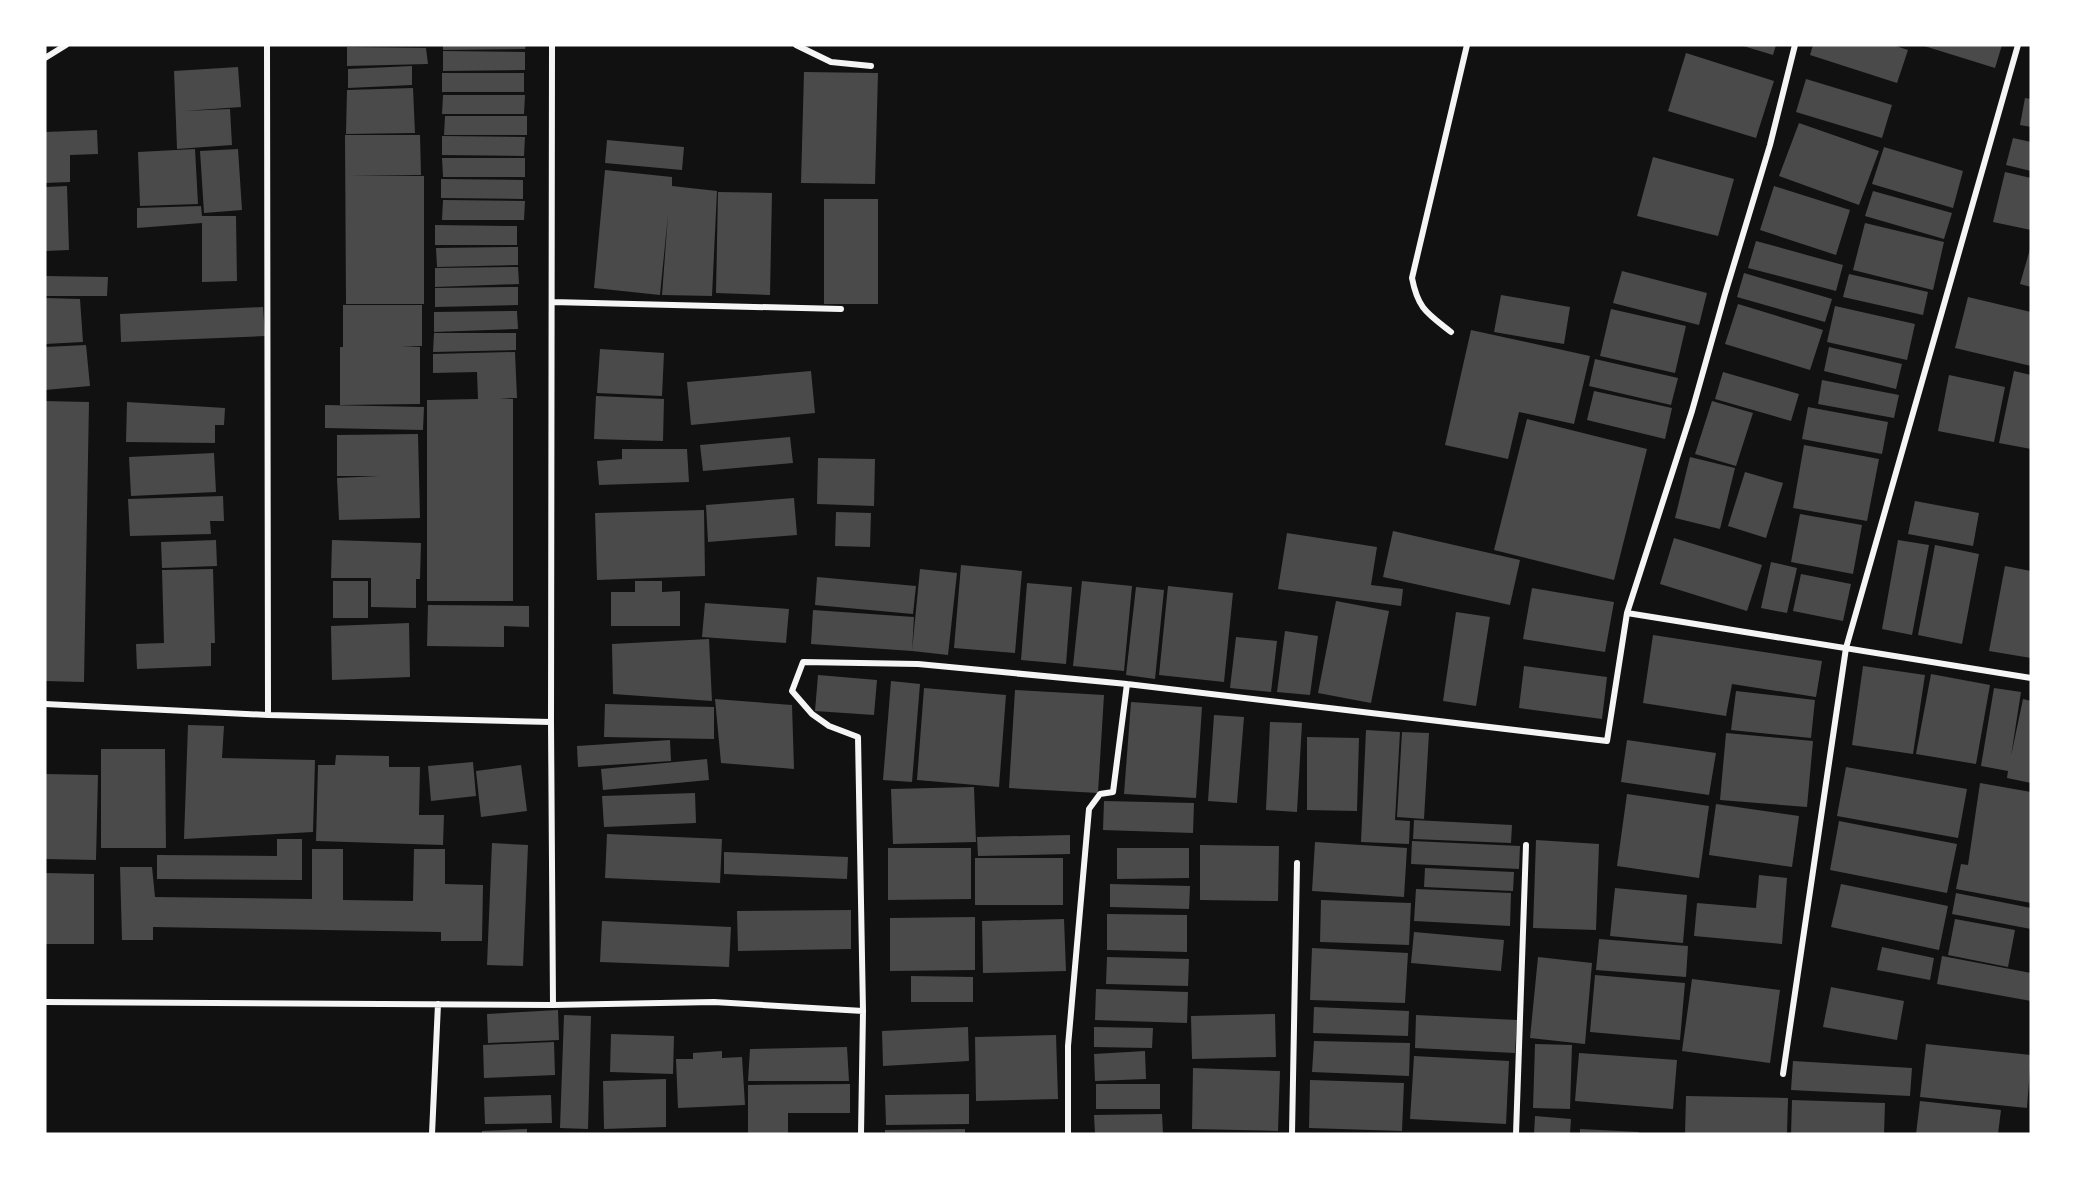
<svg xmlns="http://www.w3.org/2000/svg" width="2076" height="1179" font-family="Cabin,sans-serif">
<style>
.building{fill:#4a4a4a}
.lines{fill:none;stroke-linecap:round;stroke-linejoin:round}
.minor{stroke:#f5f5f5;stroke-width:6}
</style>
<rect width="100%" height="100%" fill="#111"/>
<path class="building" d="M443,45H526L525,49L443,50Z
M1740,45H1776L1773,55Z
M1813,45H1893L1908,50L1897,83L1810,55Z
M1921,45H2002L1995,68Z
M347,47L426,48L428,64L347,66Z
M443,51L525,52V70L443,71Z
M1686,53L1774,81L1756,138L1668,111Z
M412,66V85L348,88V69Z
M238,67L241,107L184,111L230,109L232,145L177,149L174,71Z
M804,72L878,73L875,184L801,183Z
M442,73H524V92H442Z
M1806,79L1892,105L1882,138L1796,112Z
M413,88L415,133L346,134L347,90Z
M443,95H525L524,114H442Z
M2025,98L2031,99V127L2020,125Z
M445,116H527V135H444Z
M1799,123L1879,151L1859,205L1779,176Z
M97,130L98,154L70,155V182L45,183V132Z
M345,135H420L421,175L349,176H424V304H346Z
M442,136L525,137L524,156L442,155Z
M2013,138L2031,142V171L2006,165Z
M607,140L684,147L682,170L605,163Z
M1884,147L1963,171L1953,208L1872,184Z
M195,149L198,204L140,206L138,152Z
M238,149L242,210L204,213L200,151Z
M1653,157L1734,179L1718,236L1637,216Z
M442,158H525V177H443Z
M605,170L672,177V186L717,191L712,296L662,295L668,215L660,295L594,288Z
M2005,172L2031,178V230L1993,222Z
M441,179L523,180V199L441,198Z
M67,186L69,250L45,251V187Z
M1774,186L1850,210L1836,255L1760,230Z
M1873,191L1952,213L1944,239L1865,216Z
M718,192L772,193L770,295L716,293Z
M824,199H878V304H824Z
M443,200L525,201L524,220H442Z
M201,206L202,216H236L237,281L202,282V223L137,228V208Z
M1865,223L1944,242L1933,290L1853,270Z
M435,225L517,226V245H435Z
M1756,241L1843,265L1836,291L1748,268Z
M518,247V265L437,267L436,248Z
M2030,249H2031V287L2020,284Z
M518,267L519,284L435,287V268Z
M1622,271L1707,293L1699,325L1613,303Z
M1744,273L1832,299L1825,322L1737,297Z
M1849,274L1928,292L1923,315L1843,297Z
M45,276L108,277L107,296H45Z
M518,287V305L435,307V288Z
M1501,295L1570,307L1564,344L1494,332Z
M1968,297L2031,312V366L1955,348Z
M45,298L80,299L83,342L45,344Z
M1738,304L1823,330L1810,370L1725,344Z
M343,305H422V346H402L420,347V404L340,405V347H343Z
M1835,306L1915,324L1907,360L1827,342Z
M263,307L265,336L121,342L120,314Z
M1611,309L1686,326L1675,373L1600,356Z
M517,311L518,329L434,332V312Z
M1471,330L1590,356L1574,424L1519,412L1508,459L1445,445Z
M434,333H516V350L433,352Z
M86,345L90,386L45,390V347Z
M1829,347L1902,364L1896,389L1824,371Z
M600,349L664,353L662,396L597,393Z
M515,352L517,398H499L513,399V601H427V400L478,399L477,372L433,373V354Z
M1595,359L1678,378L1671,405L1589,386Z
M811,371L815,413L691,425L687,382Z
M2014,371L2031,375V449L1999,443Z
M1723,372L1799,394L1791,421L1715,399Z
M1949,375L2005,387L1994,442L1938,431Z
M1822,380L1899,395L1894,418L1818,404Z
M1594,391L1672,408L1665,439L1587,420Z
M596,396L664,399L663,441L594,439Z
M45,401L89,402L84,682L45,681Z
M1712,401L1753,413L1736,466L1695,454Z
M127,402L225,408L224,425H215V443L126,442Z
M325,405L424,407L423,430L325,428Z
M1808,407L1888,422L1882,454L1802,439Z
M1527,419L1647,449L1614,580L1494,550Z
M418,434L420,518L339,520L337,478L379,476H337V435Z
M790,437L793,463L703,471L700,445Z
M1804,445L1879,459L1867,521L1793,508Z
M622,449H687L689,482L599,485L597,461L622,459Z
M214,453L216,492L131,496L129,457Z
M1690,457L1735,468L1720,529L1675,518Z
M818,458L875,459L874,506L817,504Z
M1745,472L1783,483L1766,538L1728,526Z
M223,496L224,521H210L211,534L130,536L128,499Z
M794,498L797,535L708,542L706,505Z
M1915,501L1979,513L1973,546L1908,534Z
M704,510L705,576L597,580L595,513Z
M836,512L871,513L870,547L835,546Z
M1800,514L1862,525L1853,574L1791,562Z
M1393,531L1520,560L1510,605L1383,577Z
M1287,533L1377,547L1371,585L1403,589L1401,606L1278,589Z
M1674,538L1762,565L1747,611L1660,584Z
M216,540L217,566L162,568L161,542Z
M332,540L421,543L420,579H416V608L371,607V578H331Z
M1898,540L1929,545L1912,635L1882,629Z
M1935,545L1979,554L1962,644L1918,635Z
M1771,562L1797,568L1787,613L1761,608Z
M961,565L1022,571L1015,653L954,648Z
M2005,566L2031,571V658L1989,651Z
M213,569L215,643H211V666L137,669L136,644L164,643L162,570Z
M920,569L957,573L948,655L912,651Z
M1801,574L1851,584L1843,621L1793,611Z
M817,577L916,586L913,614L815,605Z
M333,581H368V618H333Z
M635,581H662V592L680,591V626H611V592H635Z
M1082,581L1132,586L1124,671L1073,666Z
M1027,583L1072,587L1066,664L1021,660Z
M1168,586L1233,593L1224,682L1159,675Z
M1136,587L1164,590L1155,679L1126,675Z
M1532,588L1614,602L1605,652L1523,639Z
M1336,601L1389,611L1371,703L1318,693Z
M705,603L789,609L786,643L702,637Z
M428,605L529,606V627L504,626V647L427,646Z
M813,610L914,617L912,651L811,644Z
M1456,612L1490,617L1476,706L1443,701Z
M409,623L410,677L332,680L331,626Z
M1285,631L1318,636L1310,695L1277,692Z
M1653,635L1822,661L1816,697L1732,684L1726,716L1643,703Z
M1236,637L1277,641L1271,692L1230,688Z
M709,639L712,701L613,694L612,644Z
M1524,666L1607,677L1602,719L1519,708Z
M1863,666L1925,675L1913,754L1852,745Z
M1931,674L1990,685L1976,764L1916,754Z
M818,675L877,680L874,715L815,711Z
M891,681L920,684L912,782L883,780Z
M924,688L1006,695L999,787L917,780Z
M1994,688L2021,692L2011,756L2023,699L2031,701V783L2007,778L2008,771L1981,766Z
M1015,690L1104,695L1098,793L1009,788Z
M1736,691L1815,700L1811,738L1731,730Z
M715,699L792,705L794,769L721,763Z
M1131,702L1202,707L1196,798L1124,794Z
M605,704L714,707V739L604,737Z
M1214,715L1244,717L1237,803L1208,801Z
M1270,722L1302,723L1297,812L1266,810Z
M188,725L224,726L222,758L315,760L313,832L184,839Z
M1366,730L1400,732L1395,820L1410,821L1409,844L1361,842Z
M1402,732L1429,733L1424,819L1397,817Z
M1726,733L1813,741L1807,807L1720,800Z
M1307,737L1359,738L1357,811L1307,810Z
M670,740L671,761L578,767L577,746Z
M1627,740L1716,753L1709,795L1621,782Z
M101,749H165L166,848H101Z
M336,755L389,756V767H420L419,815H444L443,845L316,841L318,765H335Z
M707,759L709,780L603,790L601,769Z
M473,762L476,796L431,801L428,766Z
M521,765L527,811L481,817L476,771Z
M1846,767L1967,789L1958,838L1837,816Z
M45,774L98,775L96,860L45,859Z
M1980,783L2031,792V903L1956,889L1961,864L1968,865Z
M974,787L976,842L893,844L891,789Z
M695,793L696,823L604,827L602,796Z
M1627,794L1709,806L1699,878L1617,866Z
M1104,801L1194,803L1193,833L1103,830Z
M1716,804L1799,816L1792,867L1709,855Z
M1414,820L1512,825L1511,843L1413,839Z
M1839,821L1957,844L1947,893L1830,870Z
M607,834L722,839L720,883L605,878Z
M1070,835V854L978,856L977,837Z
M277,839H302V880L157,879V855L277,856Z
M1536,840L1599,844L1596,930L1533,928Z
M1412,841L1520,846L1519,869L1411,864Z
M1315,842L1407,848L1404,897L1312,891Z
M492,843L528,845L523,966L487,965Z
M1200,845L1279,846L1278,901L1200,900Z
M888,848H971V899L888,900Z
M1117,848H1189V878L1117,879Z
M312,849H343V900L413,901L414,849H445V884L483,885L482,941H441V932L153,927V940H122L120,867H152L155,897L312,899Z
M724,852L848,857L847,879L724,874Z
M975,858H1063V905H975Z
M1425,868L1514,872L1513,891L1424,887Z
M45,873L94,874V944H45Z
M1759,875L1787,878L1782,944L1694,936L1697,903L1756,908Z
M1110,884L1190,886L1189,909L1110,907Z
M1841,884L1948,906L1939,950L1831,927Z
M1615,888L1687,895L1683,943L1610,936Z
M1416,889L1511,893L1510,926L1414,921Z
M1956,893L2031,908V929L1952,914Z
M1321,900L1411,903L1409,945L1320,942Z
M851,910V949L738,951L737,911Z
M1107,914L1187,915V952L1107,950Z
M975,917V970L890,971V918Z
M1064,919L1066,971L983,973L982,921Z
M1955,919L2015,930L2008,967L1948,955Z
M602,921L731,927L729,967L600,962Z
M1414,932L1504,940L1501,971L1411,963Z
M1599,939L1688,946L1686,977L1596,970Z
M1882,947L1934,958L1930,980L1877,970Z
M1312,948L1408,953L1405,1003L1310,1000Z
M1942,956L2031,973V1001L1937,984Z
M1107,957L1189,959L1188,986L1106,984Z
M1538,957L1592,963L1585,1044L1530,1038Z
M1595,975L1685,983L1680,1040L1590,1032Z
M911,976L973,977V1002H911Z
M1692,979L1780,990L1770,1063L1682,1051Z
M1831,987L1904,1001L1897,1040L1823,1027Z
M1096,989L1188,992L1187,1023L1095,1020Z
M1314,1007L1409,1011L1408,1036L1313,1033Z
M558,1010L559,1040L488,1043L487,1014Z
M1275,1014L1276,1057L1192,1059L1191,1016Z
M564,1015L591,1016L588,1129L560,1128Z
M1416,1015L1517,1020L1515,1053L1415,1048Z
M968,1027L969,1061L883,1066L882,1031Z
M1094,1027L1153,1028L1152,1048L1094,1047Z
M611,1034L674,1036L673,1074L610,1072Z
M1056,1035L1058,1099L976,1101L975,1037Z
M1314,1041L1410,1043L1409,1076L1312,1072Z
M554,1042L555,1075L484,1078L483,1045Z
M1535,1044L1572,1045L1570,1109L1533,1108Z
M1926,1044L2031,1055L2027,1108L1920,1097Z
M847,1047L849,1081H748L750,1049Z
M722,1051V1058L742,1057L745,1105L678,1108L676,1059H693V1053Z
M1145,1051L1146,1079L1095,1081L1094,1054Z
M1579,1053L1677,1060L1673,1109L1575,1101Z
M1414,1056L1509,1061L1506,1124L1410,1119Z
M1793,1061L1912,1068L1910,1096L1791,1090Z
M1193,1068L1280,1071L1278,1131L1192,1129Z
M666,1079V1127L604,1129L603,1081Z
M1310,1080L1404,1083L1402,1131L1309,1128Z
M850,1084V1113H788V1134H748V1085Z
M1096,1084H1160V1109H1096Z
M969,1094V1124L886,1125L885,1095Z
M551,1095L552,1123L485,1124L484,1097Z
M1686,1096L1788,1098L1787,1134H1685Z
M1792,1100L1885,1103L1884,1134H1791Z
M1920,1101L2001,1110L1998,1134H1916Z
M1162,1114L1163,1134H1095L1094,1115Z
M1535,1116L1571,1119L1570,1134H1534Z
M527,1129V1134H482V1131Z
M965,1129V1134H885V1130Z
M1580,1129L1639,1132V1134H1580Z"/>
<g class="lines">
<path class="minor" d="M267,45L268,715
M552,45L551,722L553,1005
M796,45L831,62L871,66
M45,58L66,45
M552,302L841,309
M1451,332C1427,313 1418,309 1412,278L1467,45
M1627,613L2031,678
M45,704L268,715L551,722
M45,1002L553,1005L714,1002L863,1011
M1783,1074L1846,648L2018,45
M432,1134L438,1004
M861,1134L863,1011L858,737L829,726L812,714L792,691L803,662L918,664L1127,684L1607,741L1627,613L1692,411L1725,294L1770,145L1795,45
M1068,1134V1046L1089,809L1100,794L1113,792L1127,684
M1292,1134L1297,863
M1516,1134L1526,845"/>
</g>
<rect width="2076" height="1179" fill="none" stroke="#ffffff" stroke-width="93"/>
</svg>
